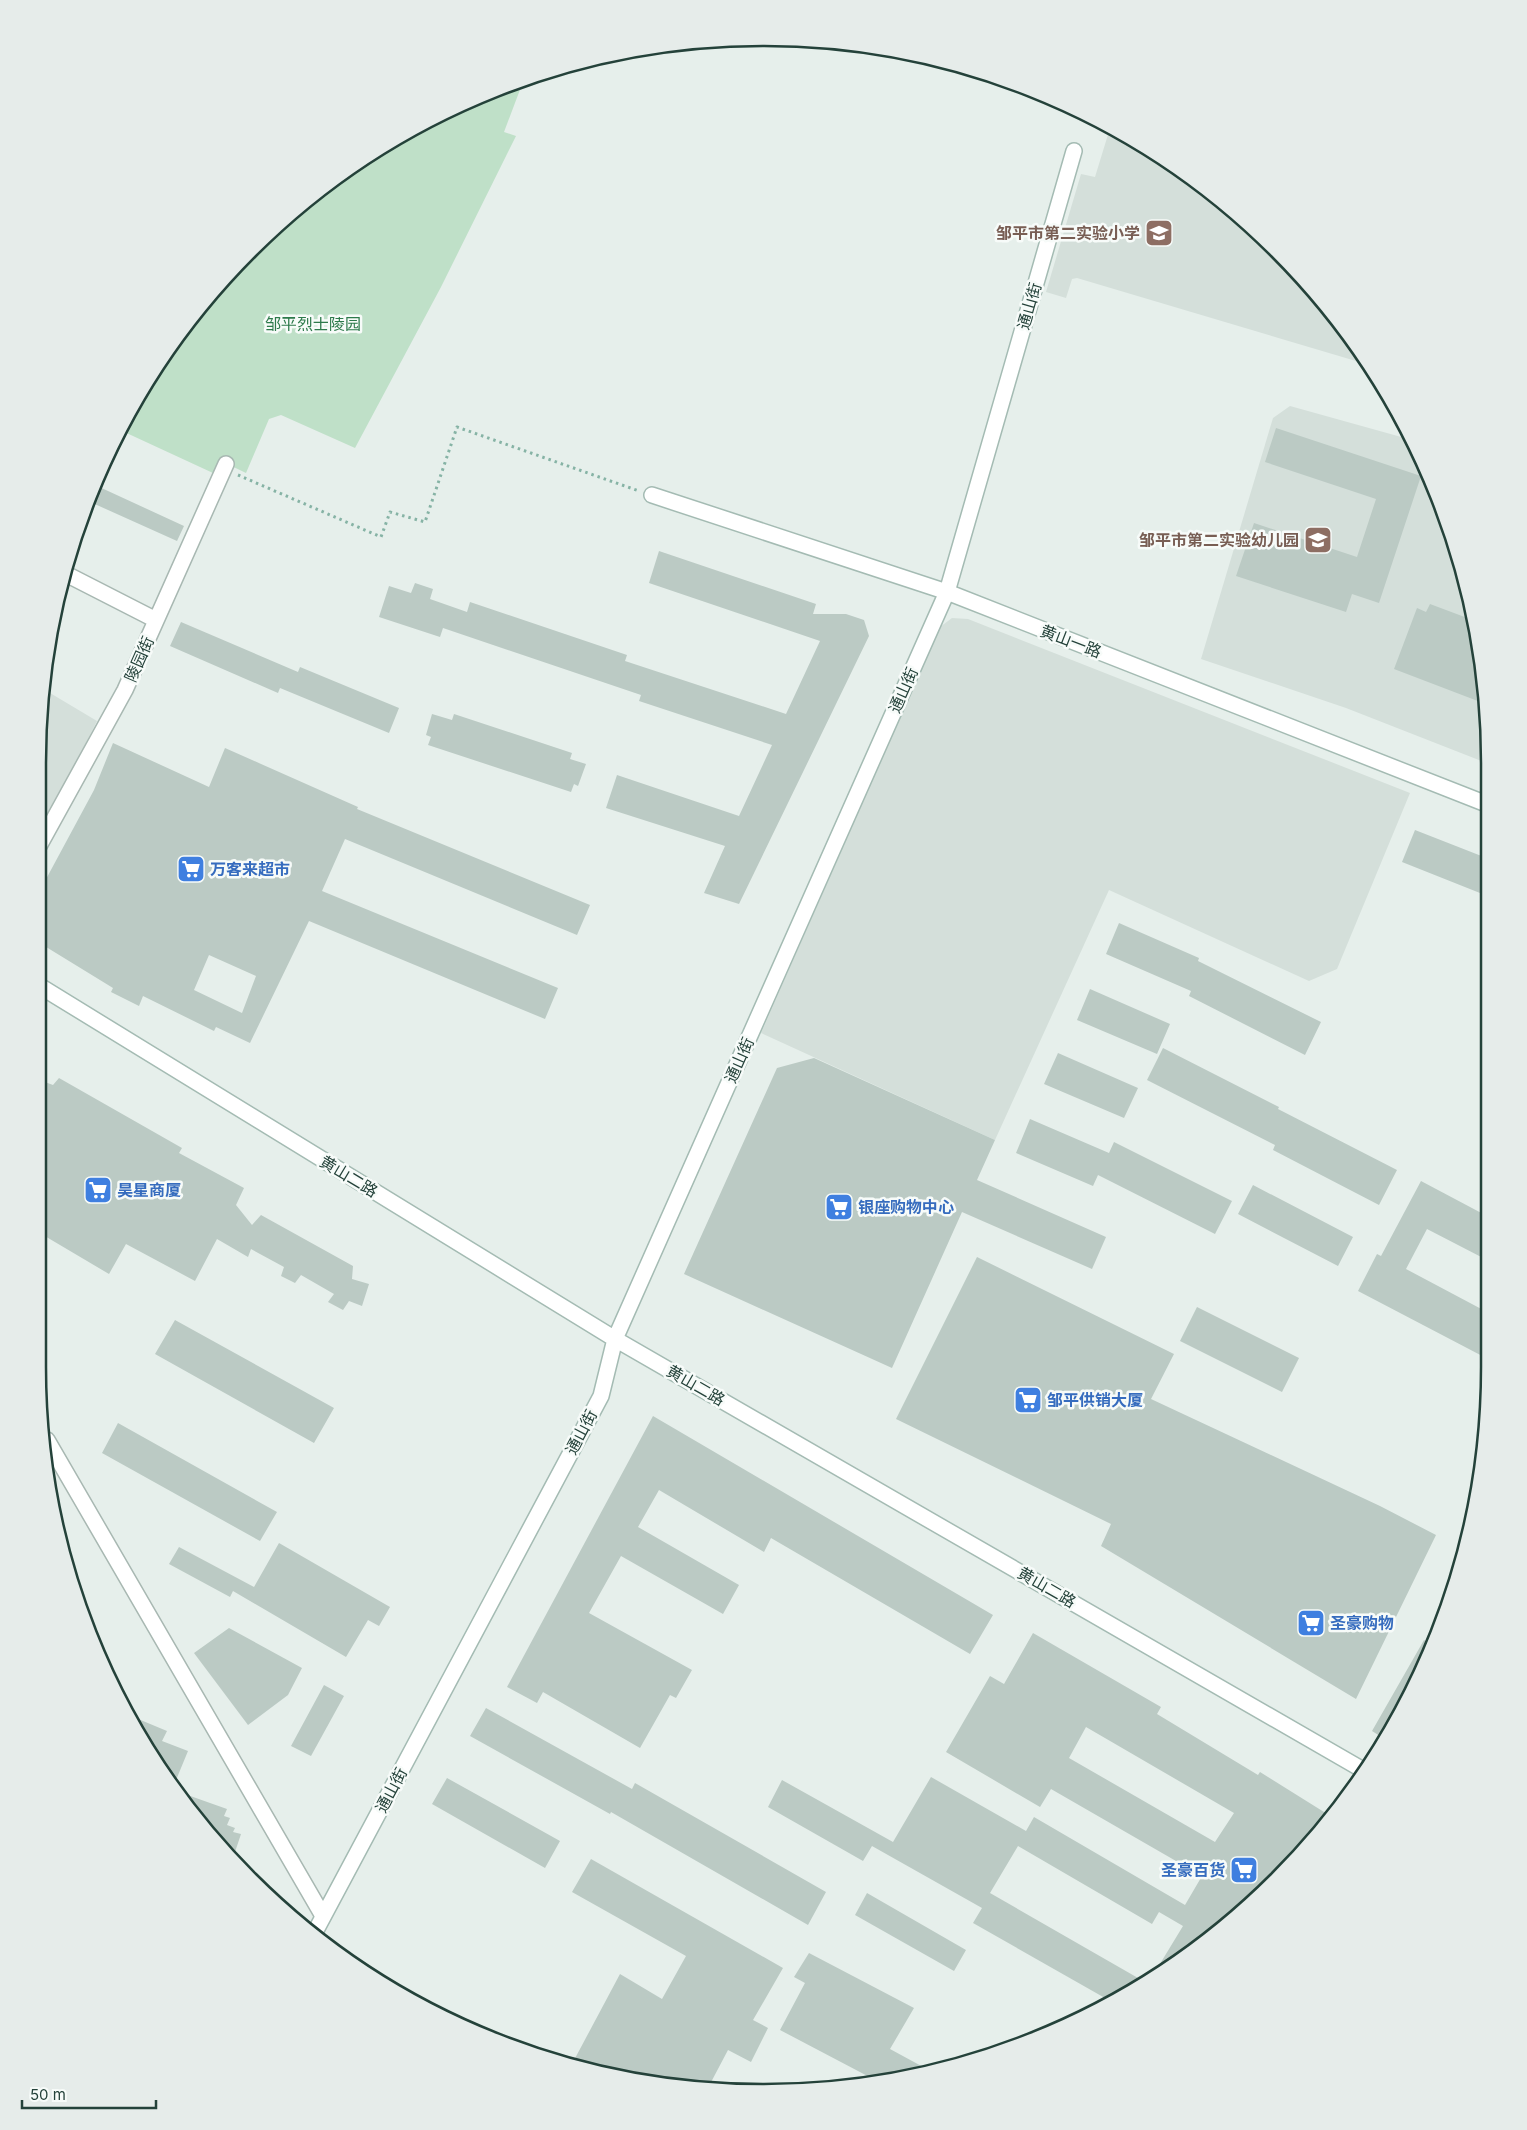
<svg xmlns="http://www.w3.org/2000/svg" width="1527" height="2130" font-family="Inter,'Noto Sans SC',sans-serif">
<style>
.built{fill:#d4dfda}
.green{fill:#bfe0c8}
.building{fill:#bbcac4;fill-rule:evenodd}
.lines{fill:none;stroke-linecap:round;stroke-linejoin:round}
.street-casing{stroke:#a8b8b2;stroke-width:18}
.secondary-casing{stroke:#a4bbb3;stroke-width:18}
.path{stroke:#86b3a5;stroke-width:3;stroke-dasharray:2.5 4;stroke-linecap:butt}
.street{stroke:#fff;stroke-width:15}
.secondary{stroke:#fff;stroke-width:15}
.labels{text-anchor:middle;stroke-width:5;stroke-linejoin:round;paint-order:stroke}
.education-label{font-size:16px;font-weight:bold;fill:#785e54;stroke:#f7fbf9;text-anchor:end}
.street-label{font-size:16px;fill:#24423a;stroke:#f7fbf9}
.park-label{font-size:16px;fill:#2d7a4b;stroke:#f7fbf9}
.shop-label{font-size:16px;font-weight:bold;fill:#366cbe;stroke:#f7fbf9;text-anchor:start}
.rim{fill:none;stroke:#24423a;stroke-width:2.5}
</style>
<rect width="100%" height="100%" fill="#e6efeb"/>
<path class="built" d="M1110,128L1206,188L1310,285L1366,364L1077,278L1072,279L1066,298L1046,292L1081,174L1095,177Z
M1290,406L1412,440L1434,485L1483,668L1484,762L1346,708L1201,659L1273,418Z
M952,618L968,619L1410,793L1337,969L1309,981L1109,890L995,1140L761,1033L940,627Z
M45,690L97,721L78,759L38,829V763Z"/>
<path class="green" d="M524,79L504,132L516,136L441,287L355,448L281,415L269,419L246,473L219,460L213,473L120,430L135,400L217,285L285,217L401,135Z"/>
<path class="building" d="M1276,428L1421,476L1379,603L1352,594L1346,612L1236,576L1254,523L1357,557L1376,499L1265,462Z
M95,485L184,526L177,541L88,501Z
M659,551L816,604L813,614H846L864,620L869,636L739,904L704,893L725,846L606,808L617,775L739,816L772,745L639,701L641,695L443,628L440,637L379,617L389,586L411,593L415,583L433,589L430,599L467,612L470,602L627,655L625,661L786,714L820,641L649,583Z
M1430,604L1470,619L1483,668V703L1394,669L1417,608L1426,612Z
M181,622L298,672L300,667L399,708L389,733L280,688L278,693L170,646Z
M432,714L452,720L454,714L572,753L570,759L586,764L578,786L574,784L571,792L428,745L431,737L426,735Z
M113,743L209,787L225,748L358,807L357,809L590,905L577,935L345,839L322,891L558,988L545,1019L309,921L250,1043L216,1027L214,1031L143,996L139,1006L111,992L113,988L38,942V894L94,790ZM209,955L256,976L242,1013L194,990Z
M1415,830L1484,857L1485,895L1402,862Z
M1119,923L1199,958L1198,961L1321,1022L1305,1055L1189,996L1191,991L1106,954Z
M1090,989L1170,1024L1157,1054L1077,1020Z
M1163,1048L1279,1107L1278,1109L1397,1170L1379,1205L1273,1150L1275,1145L1147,1080Z
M1058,1053L1138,1088L1124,1118L1044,1084Z
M814,1058L995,1140L977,1180L1106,1237L1092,1269L962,1212L892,1368L684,1274L777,1068Z
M59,1078L182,1148L179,1153L244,1188L236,1205L252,1225L261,1215L353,1266L352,1279L369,1284L362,1306L349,1301L343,1310L328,1302L334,1294L301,1275L295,1283L281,1276L284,1267L251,1249L248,1257L217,1239L195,1281L126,1244L109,1274L38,1232V1095L45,1082L53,1085Z
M1030,1119L1109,1153L1114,1142L1232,1201L1215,1234L1098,1175L1093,1186L1016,1153Z
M1421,1181L1487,1216V1260L1427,1229L1406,1269L1487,1312L1488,1359L1358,1291L1377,1254L1381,1256Z
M1253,1185L1353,1237L1338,1266L1238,1214Z
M977,1257L1174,1354L1151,1399L1380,1506L1436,1535L1356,1699L1101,1546L1111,1524L896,1419Z
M1197,1307L1299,1358L1282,1392L1180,1341Z
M175,1320L334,1408L314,1443L155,1354Z
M653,1416L993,1615L970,1654L771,1538L764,1552L659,1490L638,1527L739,1585L723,1614L621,1556L589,1613L692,1670L676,1698L670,1695L640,1748L543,1692L537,1703L507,1687Z
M118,1423L277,1512L260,1541L102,1453Z
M279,1543L390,1607L379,1626L368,1620L346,1657L233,1591L230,1597L169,1564L179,1547L254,1587Z
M229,1628L302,1668L288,1695L248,1725L194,1653Z
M1033,1633L1161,1707L1157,1714L1258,1775L1260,1772L1332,1817L1242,1913L1152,1977L1183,1926L1159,1912L1152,1924L1018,1846L990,1893L1145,1982L1127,1995L1112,2002L973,1923L982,1908L872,1846L863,1861L768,1807L782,1780L893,1842L931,1777L1026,1831L1034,1817L1185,1905L1202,1876L1051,1789L1040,1807L946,1752L990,1676L1004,1684ZM1086,1727L1234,1813L1215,1842L1069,1758Z
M1424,1640L1431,1644L1414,1688L1383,1738L1372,1731Z
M324,1685L344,1696L311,1756L291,1746Z
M486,1708L632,1789L635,1783L826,1892L808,1925L611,1812L610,1814L470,1736Z
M131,1716L167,1731L162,1741L188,1751L174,1785L160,1770Z
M447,1778L560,1841L545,1868L432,1804Z
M179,1792L227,1809L224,1816L230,1818L227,1825L235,1828L233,1832L241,1834L234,1855Z
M591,1859L783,1968L753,2020L768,2028L751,2062L728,2050L709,2086H668L572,2064L620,1974L662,1999L686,1956L572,1892Z
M867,1893L966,1950L954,1971L855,1915Z
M809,1953L914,2008L890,2049L925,2068L877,2081L780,2030L805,1983L794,1977Z"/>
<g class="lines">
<defs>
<path id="street" d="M66,574L156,620
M38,848L125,690L226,464
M47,1440L323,1916"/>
<path id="secondary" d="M652,495L947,592L1484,803
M38,985L615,1339L1363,1770
M315,1932L601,1396L615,1339L947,592L1074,151"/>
</defs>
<use href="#street" class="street-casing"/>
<use href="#secondary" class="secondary-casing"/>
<path class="path" d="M238,475L381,537L390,512L425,522L457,427L639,491"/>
<use href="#street" class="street"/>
<use href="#secondary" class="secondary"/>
</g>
<defs>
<symbol id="school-square" viewBox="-11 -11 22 22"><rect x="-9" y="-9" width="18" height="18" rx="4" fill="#8d6e63" stroke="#f7fbf9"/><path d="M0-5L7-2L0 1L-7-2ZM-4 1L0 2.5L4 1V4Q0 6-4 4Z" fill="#fff"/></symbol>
<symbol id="supermarket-square" viewBox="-11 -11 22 22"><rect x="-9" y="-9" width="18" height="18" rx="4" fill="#3f7fe0" stroke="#f7fbf9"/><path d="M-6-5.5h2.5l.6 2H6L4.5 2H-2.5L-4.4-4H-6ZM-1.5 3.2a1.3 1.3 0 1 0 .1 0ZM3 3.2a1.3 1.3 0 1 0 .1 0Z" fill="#fff"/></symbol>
</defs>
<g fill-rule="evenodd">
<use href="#school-square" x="1143" y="217" width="32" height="32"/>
<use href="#school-square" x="1302" y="524" width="32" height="32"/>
<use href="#supermarket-square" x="175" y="853" width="32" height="32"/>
<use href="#supermarket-square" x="82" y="1174" width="32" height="32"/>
<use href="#supermarket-square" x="823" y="1191" width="32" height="32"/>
<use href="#supermarket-square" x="1012" y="1384" width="32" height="32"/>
<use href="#supermarket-square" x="1295" y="1607" width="32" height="32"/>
<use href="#supermarket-square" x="1228" y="1854" width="32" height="32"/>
</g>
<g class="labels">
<g class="education-label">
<text x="1140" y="239">邹平市第二实验小学</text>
<text x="1299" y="546">邹平市第二实验幼儿园</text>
</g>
<g class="street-label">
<text transform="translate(1029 306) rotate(-74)" y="6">通山街</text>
<text transform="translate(1071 641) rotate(21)" y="6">黄山一路</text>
<text transform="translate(139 659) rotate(-66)" y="6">陵园街</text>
<text transform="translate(903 690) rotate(-66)" y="6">通山街</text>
<text transform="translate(739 1060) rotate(-66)" y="6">通山街</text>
<text transform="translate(349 1176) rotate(31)" y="6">黄山二路</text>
<text transform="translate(696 1385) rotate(30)" y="6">黄山二路</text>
<text transform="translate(581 1432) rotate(-62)" y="6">通山街</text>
<text transform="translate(1047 1587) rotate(30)" y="6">黄山二路</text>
<text transform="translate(391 1790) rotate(-62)" y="6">通山街</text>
</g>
<g class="park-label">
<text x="313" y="330">邹平烈士陵园</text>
</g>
<g class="shop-label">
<text x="210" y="875">万客来超市</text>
<text x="117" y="1196">昊星商厦</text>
<text x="858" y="1213">银座购物中心</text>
<text x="1047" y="1406">邹平供销大厦</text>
<text x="1330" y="1629">圣豪购物</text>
<text x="1225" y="1876" text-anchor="end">圣豪百货</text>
</g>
</g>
<path d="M0 0H1527V2130H0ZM763 46H764A717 717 0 0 1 1481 763V1367A717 717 0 0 1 764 2084H763A717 717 0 0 1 46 1367V763A717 717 0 0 1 763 46Z" fill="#e6ecea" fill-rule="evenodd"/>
<path class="rim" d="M763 46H764A717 717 0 0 1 1481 763V1367A717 717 0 0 1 764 2084H763A717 717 0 0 1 46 1367V763A717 717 0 0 1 763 46Z"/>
<path d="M22 2100v8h134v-8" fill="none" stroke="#24423a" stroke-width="2.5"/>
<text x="30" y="2100" font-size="15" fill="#24423a" stroke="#f7fbf9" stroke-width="4" paint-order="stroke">50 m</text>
</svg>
